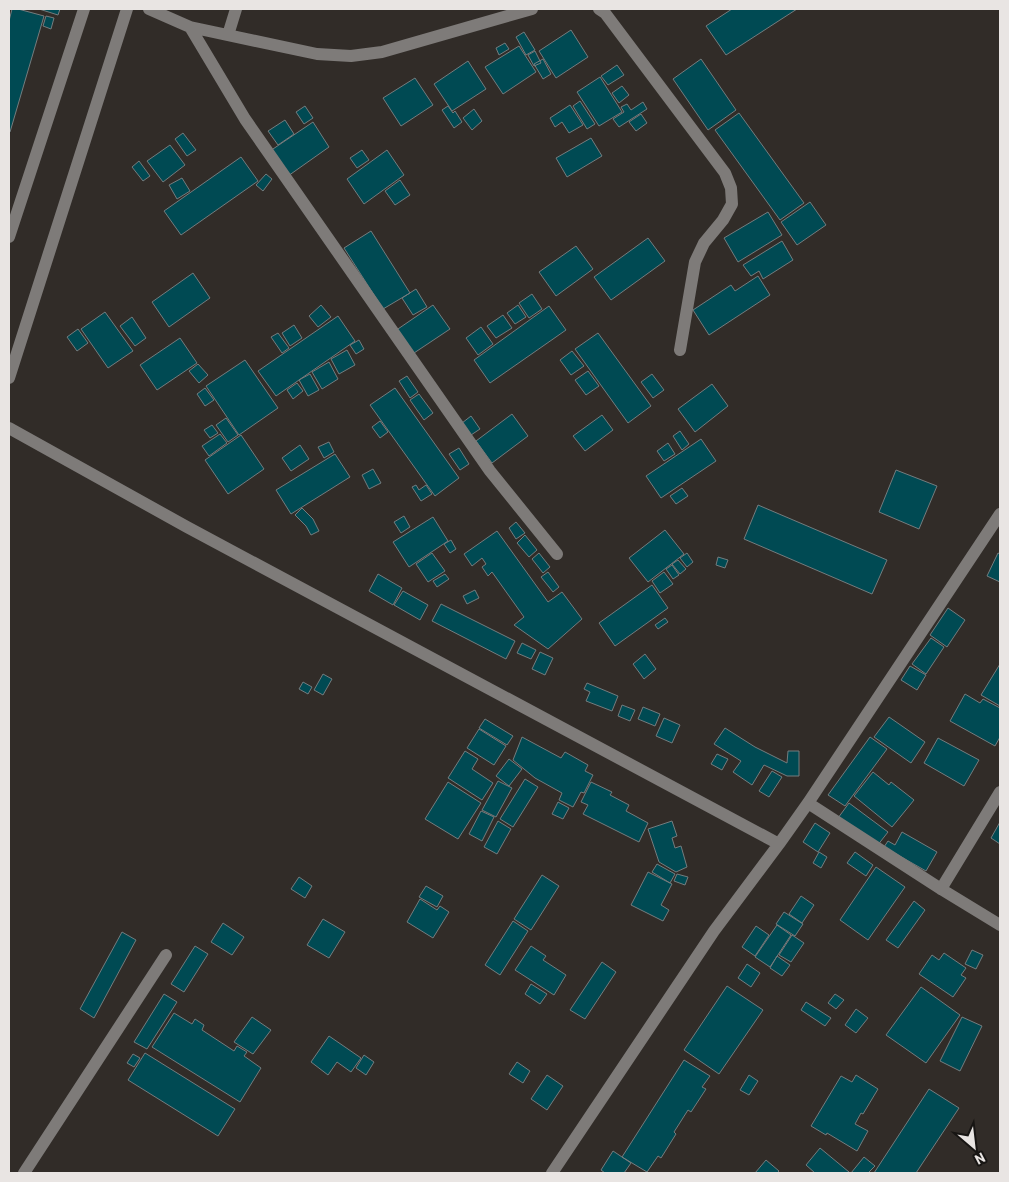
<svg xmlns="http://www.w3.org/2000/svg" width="1009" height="1182" font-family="Barlow,sans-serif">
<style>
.building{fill:#004a53;stroke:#747c7e}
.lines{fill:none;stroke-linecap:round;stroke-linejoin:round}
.minor{stroke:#7e7b79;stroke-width:12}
</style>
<rect width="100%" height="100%" fill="#312c28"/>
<path class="building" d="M12,9H18L44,16L10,132H9V21Z
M39,9H60L58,15Z
M732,9H797L726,55L706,26Z
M46,16L54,18L51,29L43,26Z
M571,30L588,57L556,78L539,51Z
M524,32L535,50L526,55L516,37Z
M505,43L509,49L499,55L496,48Z
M519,46L536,72L503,94L485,67Z
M535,51L541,63L534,66L528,55Z
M543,59L551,74L543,79L534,64Z
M701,59L736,110L708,130L673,79Z
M468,61L486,89L452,111L434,84Z
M617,65L624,75L608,85L601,76Z
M600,77L622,112L599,126L577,92Z
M415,78L433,105L401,126L383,98Z
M622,86L629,95L619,103L612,93Z
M580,101L595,124L587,129L573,106Z
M643,102L647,109L619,127L613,119L624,112L621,107L627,104L631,110Z
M570,105L583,125L569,133L562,122L555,127L550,118Z
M305,106L313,118L304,124L296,112Z
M448,106L453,113L455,111L462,122L454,128L442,110Z
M474,109L482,121L472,130L463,118Z
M739,113L804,203L780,220L715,130Z
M641,114L647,123L636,131L629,122Z
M285,120L294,134L278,145L268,131Z
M313,122L329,147L288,176L270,151Z
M183,133L196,150L187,156L175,139Z
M591,138L602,156L567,177L556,158Z
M170,145L185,165L163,182L147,161Z
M362,150L369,160L357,168L350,158Z
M387,150L404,175L364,204L347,179Z
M241,157L258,181L181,235L164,211Z
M139,161L150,176L143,181L132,167Z
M266,174L272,179L263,191L256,185Z
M182,178L190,191L177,199L169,185Z
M400,180L410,195L395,205L385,191Z
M810,202L826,225L797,245L781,222Z
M768,212L782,235L738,262L724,238Z
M371,231L410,293L383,309L344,248Z
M648,238L665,261L611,300L594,277Z
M782,241L793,260L763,279L759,271L751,276L743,265Z
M576,246L593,269L556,296L539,272Z
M193,273L210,298L169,327L152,302Z
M758,276L770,295L709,335L693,310L731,285L735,291Z
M416,289L427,307L413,315L402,298Z
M532,294L542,309L529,318L519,303Z
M321,305L331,317L318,327L309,316Z
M433,305L450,329L411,355L395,331Z
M518,305L526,317L515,324L507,313Z
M549,306L566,330L490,383L474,360Z
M105,312L133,351L108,368L81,329Z
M503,315L512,328L496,338L487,326Z
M338,316L355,341L276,396L258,371Z
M132,317L146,338L135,346L120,326Z
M294,325L302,338L290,346L282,333Z
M481,327L493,344L478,355L466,338Z
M78,329L88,343L77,351L67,337Z
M278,333L289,348L282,353L271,337Z
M598,333L651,406L628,423L575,349Z
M180,338L197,363L157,390L140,365Z
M359,340L364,349L356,354L350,345Z
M347,350L355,365L339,374L331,359Z
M572,351L584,366L571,375L560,360Z
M245,360L278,408L239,435L206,386Z
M329,362L338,379L322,389L312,372Z
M198,364L208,375L199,383L189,371Z
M588,371L599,386L586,395L575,380Z
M310,374L319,390L308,396L299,380Z
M652,374L664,390L653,398L641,382Z
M407,376L418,392L410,398L399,381Z
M297,383L303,391L293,399L287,390Z
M712,384L728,406L695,432L678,409Z
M205,388L214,400L205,406L197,394Z
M395,388L459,478L435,496L370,405Z
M419,394L433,413L424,420L410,400Z
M512,414L528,436L492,463L476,441Z
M602,415L613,430L585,451L573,436Z
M471,416L480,429L471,435L462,423Z
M226,418L238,435L228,442L216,425Z
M380,421L388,432L380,438L372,427Z
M212,425L218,433L210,438L204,430Z
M680,431L689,444L682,450L673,436Z
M220,434L227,443L209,456L202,446Z
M241,435L264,469L228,494L205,460Z
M701,439L716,461L661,498L646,476Z
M329,442L334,452L324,458L318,447Z
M668,443L675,454L664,461L657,451Z
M300,445L309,459L291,471L282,458Z
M459,448L469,464L460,470L449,454Z
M335,454L350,477L291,514L276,490Z
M373,469L381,483L369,489L362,475Z
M896,470L937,486L919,529L879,512Z
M416,485L419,490L426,485L432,494L421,501L412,487Z
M682,488L688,496L676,504L670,496Z
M758,505L887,560L872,594L744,539Z
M302,508L313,519L319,531L311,535L306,526L295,515Z
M404,516L410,527L401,533L394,522Z
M433,517L448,541L409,567L393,542Z
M516,522L525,533L516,539L509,528Z
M665,530L684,554L648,582L629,558Z
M497,531L548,602L562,592L582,619L548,649L514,625L524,617L492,572L488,576L482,567L486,564L482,558L472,566L464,554Z
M525,535L537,550L529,557L517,543Z
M451,540L456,549L450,553L444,544Z
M432,553L445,571L428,582L416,564Z
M539,553L550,567L543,573L532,559Z
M687,553L693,562L687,567L680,558Z
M998,553L1000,554V582L987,576Z
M718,557L728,560L725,568L716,565Z
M678,560L686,569L680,574L672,564Z
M672,565L679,575L673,579L666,569Z
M548,572L559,587L553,592L541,577Z
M664,572L673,584L660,593L652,581Z
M378,574L402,588L393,605L369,591Z
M445,574L449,579L437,587L433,581Z
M652,585L668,608L615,646L599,623Z
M475,590L479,598L467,604L463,596Z
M403,591L428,605L420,620L394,605Z
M441,604L515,641L506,659L432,621Z
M948,608L965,620L947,647L930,635Z
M665,618L668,622L658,629L655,625Z
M931,638L944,647L926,674L912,664Z
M522,643L536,650L531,659L517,653Z
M540,652L553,658L545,675L532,669Z
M645,654L656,669L644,679L633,664Z
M1000,664V706L981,695Z
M910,666L926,675L917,690L901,680Z
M323,674L332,679L323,695L314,690Z
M303,682L312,687L308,694L299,689Z
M587,683L618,696L612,711L586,701L590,692L584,689Z
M965,694L980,703L983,699L1000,708V737L995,746L950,721Z
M622,705L635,710L630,721L618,716Z
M643,707L660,714L655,726L638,719Z
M889,717L925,742L911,763L874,737Z
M664,718L680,725L672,743L656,736Z
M485,719L513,736L507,745L479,728Z
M725,728L755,747L787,763L788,751H799V776H787L764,765L752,785L733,772L741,761L714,744Z
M479,729L506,746L494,765L467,748Z
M522,737L561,758L565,752L588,765L585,771L593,775L584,793L581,792L573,807L559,800L562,793L535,778L513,760Z
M870,737L887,749L845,806L828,795Z
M938,738L979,760L964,786L924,763Z
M465,751L478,759L472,769L493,783L482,800L448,778Z
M717,754L728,759L722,770L711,764Z
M509,759L522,769L509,786L496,776Z
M772,771L782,777L769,797L759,791Z
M873,772L889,785L891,782L914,800L892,827L854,796Z
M525,779L538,787L513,827L500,819Z
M498,781L512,788L496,817L482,810Z
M448,782L481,803L458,839L425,819Z
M591,782L612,792L610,795L629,805L626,811L648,823L639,842L583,814L588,805L581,802Z
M558,802L569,808L563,819L552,814Z
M849,803L888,832L877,846L838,818Z
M481,811L494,817L482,841L469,834Z
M498,821L511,829L497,854L484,847Z
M672,821L677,836L672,838L675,848L681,846L687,867L676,872L659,862L648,829Z
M1000,822V844L991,838Z
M815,823L830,833L818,852L803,842Z
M902,832L937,852L926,871L884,847L888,841L895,845Z
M819,852L827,857L821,868L813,863Z
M855,852L873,865L866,876L847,863Z
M657,864L675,874L670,883L652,872Z
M876,867L905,887L868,940L840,920Z
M648,872L672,884L661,905L669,910L663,921L631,905Z
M677,874L688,877L685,885L674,881Z
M542,875L559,886L531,930L514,919Z
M299,877L312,886L305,898L291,889Z
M426,886L443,896L437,907L419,897Z
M801,896L814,905L802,923L789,914Z
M420,899L437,910L440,906L449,912L433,938L407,922Z
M914,901L925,910L898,948L886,940Z
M784,912L803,924L795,936L776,924Z
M323,919L345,932L329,958L307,945Z
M513,921L528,931L500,975L485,965Z
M223,923L244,937L232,955L211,942Z
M777,925L791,935L770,967L755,957Z
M756,926L769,935L755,956L742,947Z
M122,932L136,940L94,1018L80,1009Z
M792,935L804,943L791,962L779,955Z
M195,946L208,954L184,992L171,984Z
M531,946L546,956L543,960L566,975L554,995L515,970Z
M972,950L983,955L976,969L965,964Z
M944,953L966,968L961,975L966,978L953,997L919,974L932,955L939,960Z
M777,956L790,965L782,976L770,968Z
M602,962L616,972L585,1019L570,1010Z
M747,964L760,973L751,987L738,978Z
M531,984L547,994L540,1004L525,994Z
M727,986L763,1010L719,1074L684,1050Z
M921,987L960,1015L926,1063L886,1035Z
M164,994L177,1002L147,1049L134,1042Z
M835,994L844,1000L836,1009L828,1003Z
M806,1002L831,1018L825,1026L801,1010Z
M856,1009L868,1018L856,1033L845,1025Z
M174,1013L192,1024L195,1019L204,1025L202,1030L234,1051L237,1046L247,1052L244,1056L261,1068L240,1102L152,1047Z
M252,1017L271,1030L253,1054L234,1042Z
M962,1017L982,1026L960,1071L940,1061Z
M329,1036L361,1058L351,1072L337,1062L328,1075L311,1062Z
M145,1053L235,1109L218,1136L128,1080Z
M133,1054L140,1058L134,1067L127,1063Z
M364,1055L374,1062L366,1075L356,1068Z
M684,1060L710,1076L702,1087L706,1089L691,1112L688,1110L674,1132L676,1134L661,1158L658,1156L647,1172L622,1157Z
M517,1062L530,1071L523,1083L509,1074Z
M547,1075L563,1086L547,1110L531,1099Z
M749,1075L758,1081L749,1095L740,1090Z
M856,1075L878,1089L863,1114L861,1113L855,1124L868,1131L857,1151L827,1133L826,1135L811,1126L841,1076L852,1082Z
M929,1089L959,1108L916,1173H874Z
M820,1148L849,1172L848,1173H815L806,1165Z
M613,1151L631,1163L624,1173H605L601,1170Z
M864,1157L875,1166L868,1173H851Z
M766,1160L779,1171L777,1173H755Z"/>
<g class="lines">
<path class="minor" d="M149,9L190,27L317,54L351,56L382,52L532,9
M599,9L605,13L725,173L731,188L732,204L723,220L704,243L695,262L680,350
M190,27L245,119L490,471L557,554
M228,35L236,9
M9,237L84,9
M9,378L127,9
M9,428L187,527L779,844
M808,803L941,889L1000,925
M941,889L1000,792
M24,1173L166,955
M552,1173L714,931L779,844L808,803L1000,514"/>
</g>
<rect width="1009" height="1182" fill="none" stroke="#e9e5e3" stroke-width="20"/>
<g transform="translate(974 1147) rotate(152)" stroke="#171513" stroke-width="4" paint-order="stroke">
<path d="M0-4L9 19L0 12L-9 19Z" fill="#e9e5e3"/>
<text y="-8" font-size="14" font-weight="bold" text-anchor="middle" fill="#e9e5e3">N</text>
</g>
</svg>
